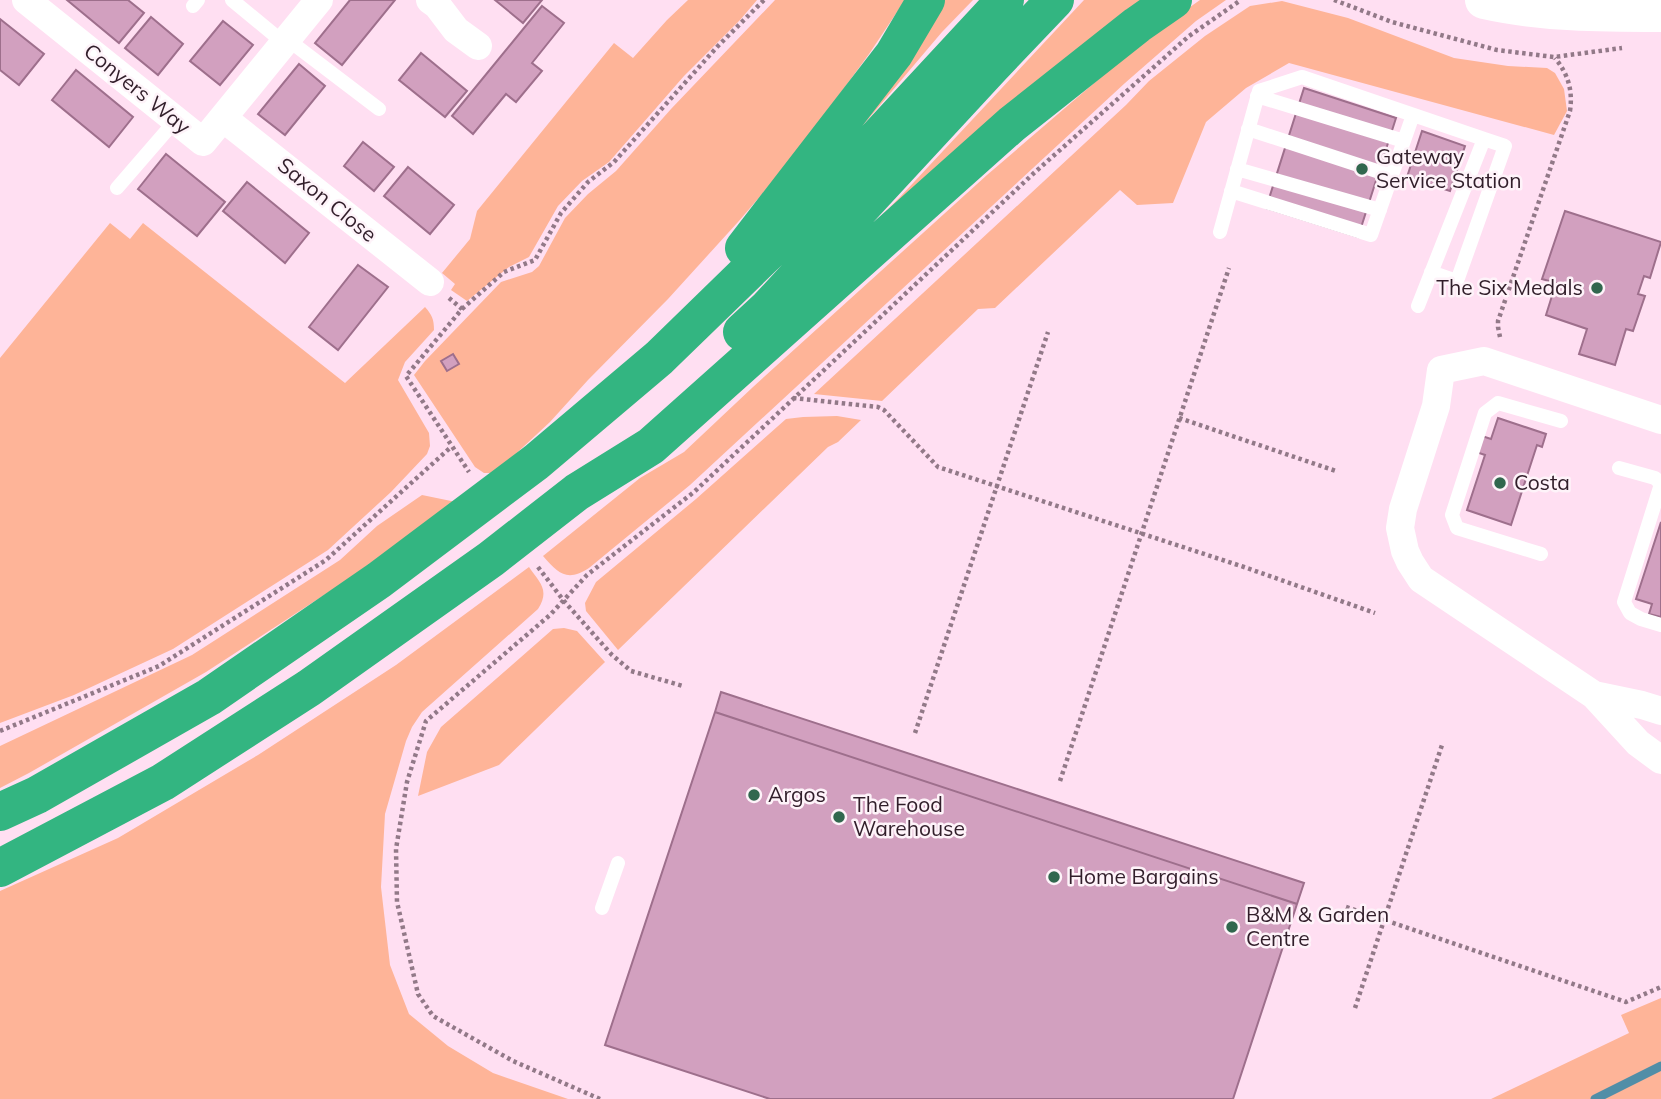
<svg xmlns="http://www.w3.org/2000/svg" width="1661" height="1099" font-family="Mulish,sans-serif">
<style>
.green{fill:#feb498}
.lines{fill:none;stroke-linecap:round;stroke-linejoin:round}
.stream{stroke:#518ea7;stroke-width:9}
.building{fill:#d2a0bf;stroke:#9e6f8c;stroke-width:2}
.path{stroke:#927988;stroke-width:4.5;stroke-dasharray:3.5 3.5;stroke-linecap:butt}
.lane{stroke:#fff;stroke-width:14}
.street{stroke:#fff;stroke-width:28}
.secondary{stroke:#fff;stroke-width:38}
.highway{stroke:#33b581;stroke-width:38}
.poi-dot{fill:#31674e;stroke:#fef3f9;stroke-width:2.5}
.labels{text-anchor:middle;stroke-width:5;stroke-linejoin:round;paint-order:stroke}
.street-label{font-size:21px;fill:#311e2a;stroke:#fef3f9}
.poi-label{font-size:21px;fill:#311e2a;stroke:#fef3f9;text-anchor:start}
</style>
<rect width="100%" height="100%" fill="#ffdff2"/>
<path class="green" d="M688,0H757L740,20L684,76L609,162L582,181L558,206L529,257L509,267L467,301L451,290L455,284L442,273L470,239L477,211L614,43L633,58L667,20Z
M775,0H905L869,54L793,158L738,222L668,299L588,380L550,422L495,473H484L475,467L414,375L425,361L501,282L532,272L539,266L565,218L588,194L616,171L671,109Z
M945,0H973L942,32L859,130Z
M1084,0H1146L841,257L900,197Z
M1200,0H1226L1196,21L1125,83L690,485L589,568C567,582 559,574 543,556L640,478L684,452L753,387L987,175L1149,36Z
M1282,1L1348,18L1454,58L1508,66L1547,68L1555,73L1564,89L1567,111L1554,135L1289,63L1246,88L1206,122L1173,203L1137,205L1120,190L995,308L978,309L882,401L814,394L1126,105L1149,81L1205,36L1250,6Z
M110,223L130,239L143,223L345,383L425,307C432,315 434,319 434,330L405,362L398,380L429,433L430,446L427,454L391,492L328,550L173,649L74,695L0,723V358Z
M837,416L861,420L838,442L828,447L618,650L586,611L585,603L596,582L696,499L786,419L803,417Z
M422,495L456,502L347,580L206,672L29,773L0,788V746L192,655L340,560L377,526Z
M529,567C540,583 550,590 538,609L422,712L412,727L406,741L385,814L381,887L390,965L409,1014L448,1046L493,1073L568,1099H0V891L118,838L258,755L396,665Z
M564,628L577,631L605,662L499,765L418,796L427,752L441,727L553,629Z
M1661,998V1099H1491L1629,1033L1621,1015Z"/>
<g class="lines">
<path class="stream" d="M1595,1099L1661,1066"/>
</g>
<path class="building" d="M67,0H128L144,13L119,43Z
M350,0H395L342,65L315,43Z
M495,0H542L523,23Z
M542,6L564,23L532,63L542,71L516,102L506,94L473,134L452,116Z
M151,17L183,44L158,75L125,48Z
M0,19L44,54L19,85L0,70Z
M223,21L253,45L220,85L190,61Z
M421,53L467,91L445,117L399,80Z
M299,64L325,86L285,135L258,114Z
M76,70L133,117L109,147L52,100Z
M1304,88L1396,118L1358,237L1266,208Z
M1422,131L1465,146L1450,191L1407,177Z
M363,142L394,167L374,191L344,166Z
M166,154L225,202L197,236L138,189Z
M408,167L454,205L430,234L384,196Z
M247,182L309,233L285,263L223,211Z
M1565,211L1661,242L1650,278L1644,276L1638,294L1645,296L1633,331L1626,329L1615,365L1579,354L1587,329L1546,315L1556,283L1542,279Z
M358,265L388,287L338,350L309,327Z
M453,354L459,364L447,371L441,361Z
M1498,418L1546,434L1542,447L1537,445L1511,525L1467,510L1485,455L1476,452L1482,436L1491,439Z
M1661,522V617L1649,614L1652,604L1636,599Z
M721,692L1304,883L1297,904L715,712Z
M715,712L1297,904L1233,1099H770L605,1045Z"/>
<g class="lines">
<path class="path" d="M1334,0L1392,22L1497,50L1554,57L1622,48
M449,298L462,309L406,376L469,472
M462,309L504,272L535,260L561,213L588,182L614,162L717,47L764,0
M1500,337L1498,327V321L1570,111C1573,90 1568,74 1555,58
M793,398L878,407L884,410L938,467L1244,567L1375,613
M1179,418L1336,471
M538,567L564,601L612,655L631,671L683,686
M0,731L159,666L326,560L451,447
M915,733L1048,332
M1060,781L1229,268
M1346,907L1626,1002L1661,987
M1355,1008L1442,745
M600,1099L513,1061L433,1016L418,994L397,902L396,849L407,782L426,721L550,615L587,575L694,492L1034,173L1189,36L1241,0"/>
<path class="lane" d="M232,0L284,43
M193,6L198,0
M287,39L379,109
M1257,96L1404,141
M1248,129L1392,176
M1237,169L1380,210
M117,188L175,121
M1231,191L1371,235L1413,115
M1220,232L1259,91L1302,77L1484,139L1418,306
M1431,272L1457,281L1505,146L1484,139
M1619,468L1655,478L1661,484L1624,602L1630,613L1641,619L1661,625
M1541,554L1457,528L1452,515L1485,413L1498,403L1561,421
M602,908L618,863"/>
<path class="street" d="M26,0L203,142L319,0
M430,0L437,5L456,30L478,46
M223,118L430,282
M1661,420L1484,361L1441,370L1436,406L1403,509L1400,528L1405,551L1410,562L1421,579L1594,695L1638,743L1661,760
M1594,695L1642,705L1661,711"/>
<path class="secondary" d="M1484,0C1542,13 1602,13 1661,13"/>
<path class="highway" d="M744,248L894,54L926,0
M742,332L768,308L991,67L1055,0
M0,812L37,795L209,697L379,580L536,462L659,358L803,218L1005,0
M0,868L163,782L309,688L491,559L577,492L651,446L1012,124L1137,25L1173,0"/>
</g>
<g class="poi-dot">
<circle cx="1362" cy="169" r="7"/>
<circle cx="1597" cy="288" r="7"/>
<circle cx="1500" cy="483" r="7"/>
<circle cx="754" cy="795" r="7"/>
<circle cx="839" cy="817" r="7"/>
<circle cx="1054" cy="877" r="7"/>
<circle cx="1232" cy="927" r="7"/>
</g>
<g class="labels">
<g class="street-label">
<text transform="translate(137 89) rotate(39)" y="7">Conyers Way</text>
<text transform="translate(327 200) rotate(39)" y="7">Saxon Close</text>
</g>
<g class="poi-label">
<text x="1376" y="164">Gateway<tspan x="1376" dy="24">Service Station</tspan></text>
<text x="1583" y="295" text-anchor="end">The Six Medals</text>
<text x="1514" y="490">Costa</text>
<text x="768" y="802">Argos</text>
<text x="853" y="812">The Food<tspan x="853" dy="24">Warehouse</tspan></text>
<text x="1068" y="884">Home Bargains</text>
<text x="1246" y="922">B&amp;M &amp; Garden<tspan x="1246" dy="24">Centre</tspan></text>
</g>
</g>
</svg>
